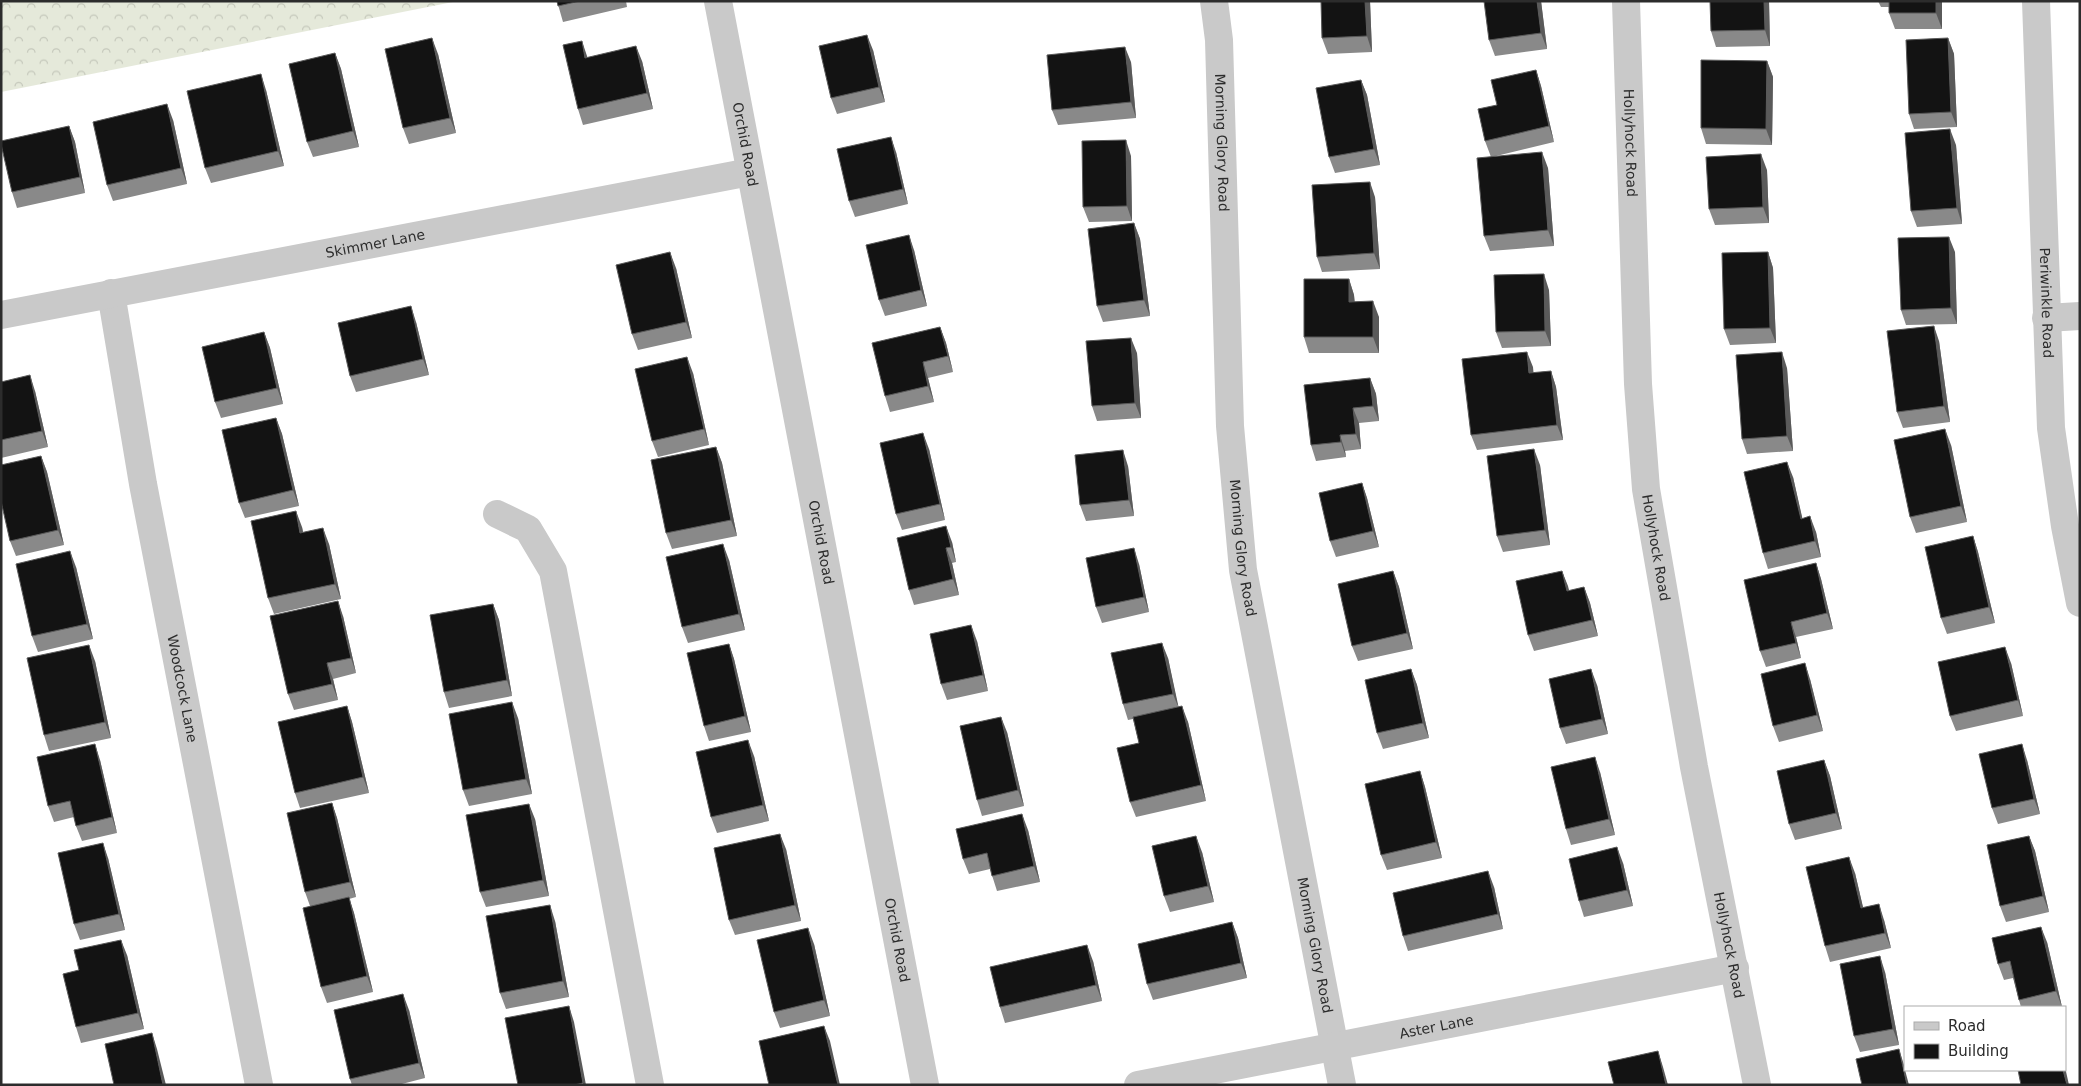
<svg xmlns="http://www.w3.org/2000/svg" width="2081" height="1086" font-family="'DejaVu Sans',sans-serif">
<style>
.forest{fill:url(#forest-crowns)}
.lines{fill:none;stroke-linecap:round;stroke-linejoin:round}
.minor{stroke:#c9c9c9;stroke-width:28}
.wall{fill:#898989}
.shaded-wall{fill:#5a5a5a}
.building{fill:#131313;stroke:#5a5a5a}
.labels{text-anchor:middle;stroke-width:5;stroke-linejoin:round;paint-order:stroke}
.street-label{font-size:14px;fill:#2c2c2c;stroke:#fff}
</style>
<defs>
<pattern id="forest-crowns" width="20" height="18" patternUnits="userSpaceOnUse" patternTransform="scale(1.25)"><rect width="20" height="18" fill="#e5e9da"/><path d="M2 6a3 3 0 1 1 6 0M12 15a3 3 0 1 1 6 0" fill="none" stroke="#c5c8bb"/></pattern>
</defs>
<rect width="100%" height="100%" fill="#fff"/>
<path class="forest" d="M1,1H458L1,92Z"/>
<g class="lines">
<g class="minor">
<path id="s1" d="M718,1L925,1085"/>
<path id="s2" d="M1214,1L1219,40L1230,426L1243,570L1342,1085"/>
<path id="s3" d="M1626,1L1638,384L1646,489L1694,767L1757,1085"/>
<path id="s4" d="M2036,1L2051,428L2065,526L2080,603"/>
<path id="s5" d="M111,293L143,484L259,1085"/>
<path id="s6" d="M1,315L750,172"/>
<path d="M2046,318L2080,316"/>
<path d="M497,514L528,529L553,571L650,1085"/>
<path id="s7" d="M1138,1085L1735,968"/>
</g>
</g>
<path class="wall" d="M557,1H626L627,7L563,22Z
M1321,1H1370L1372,52L1328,54L1322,38Z
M1541,1L1547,49L1495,56L1489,40Z
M1710,1H1769L1770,46L1716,47L1711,31Z
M1878,1H1942V29H1895L1889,13V7H1881Z
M1948,38L1954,54L1957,127L1914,129L1909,114Z
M873,50L885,102L837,114L831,98Z
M335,53L341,69L359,147L313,157L307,142Z
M438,54L456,133L409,144L403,128Z
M587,57L642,61L653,109L583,125L578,109Z
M1767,61L1773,77L1772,145L1706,144L1701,128Z
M1131,62L1136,118L1058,125L1052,110Z
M1536,70L1541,86L1554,142L1492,157L1548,168L1554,246L1490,251L1484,236L1491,157L1485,141Z
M1361,80L1367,95L1380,165L1335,173L1329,157Z
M266,90L284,166L211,183L205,168Z
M173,120L187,184L113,201L107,185Z
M69,126L75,142L85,193L17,208L12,192Z
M1956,145L1962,224L1917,227L1911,211Z
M896,152L908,204L855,217L849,201Z
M1131,156L1132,221L1089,222L1083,207Z
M1767,170L1769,223L1715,225L1709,209Z
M1375,197L1380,269L1322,272L1317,257Z
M1134,223L1140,239L1150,316L1103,322L1097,306Z
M914,250L927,306L885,316L879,300Z
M1768,252L1773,268L1776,343L1730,345L1724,329Z
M1955,252L1957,324L1906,325L1901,310Z
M676,268L692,338L638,350L632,334Z
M1349,279L1354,295L1355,302L1379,317V353H1309L1304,337Z
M1549,290L1551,346L1502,348L1496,332Z
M416,322L429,375L356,392L350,376Z
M940,327L946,343L953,372L928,378L934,402L890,412L885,396Z
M264,332L270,348L283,404L221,418L215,402Z
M1939,341L1950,422L1903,428L1897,412Z
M1137,353L1141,418L1097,421L1092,406Z
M1533,367V373L1551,371L1556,387L1563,440L1477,450L1471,435Z
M1787,368L1793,451L1747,454L1742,439Z
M693,373L709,445L658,457L652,441Z
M1370,378L1376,394L1379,421L1359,423L1361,449L1345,451L1346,457L1316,461L1311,445Z
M1,382L35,391L48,447L1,458Z
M276,418L282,434L299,506L245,518L239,503Z
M1951,445L1967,522L1916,533L1910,517Z
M716,447L722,463L737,536L672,549L666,533Z
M929,449L945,520L902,530L896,514Z
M41,456L47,472L64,545L16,556L10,541Z
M1540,465L1550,545L1503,552L1497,536Z
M1128,466L1134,516L1086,521L1080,505Z
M1793,477L1802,518L1816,532L1821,557L1768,569L1763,553Z
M1362,483L1367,498L1379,547L1336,557L1330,541Z
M302,527L303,532L329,544L341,599L274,614L268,598Z
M1973,536L1978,552L1995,623L1947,634L1941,618Z
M952,542L956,562L952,563L959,595L914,605L909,590Z
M729,560L745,630L688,643L682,627Z
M1816,563L1821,579L1833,629L1796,637L1801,658L1766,667L1760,651Z
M1139,564L1149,612L1102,623L1096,607Z
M76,567L93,639L38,652L32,636Z
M1393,571L1399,587L1413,649L1358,661L1352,646Z
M1562,571L1569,591L1584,587L1590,603L1598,636L1534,651L1528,635Z
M493,604L499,620L512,696L449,708L444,692Z
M343,616L356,673L333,679L338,700L294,710L288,694Z
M977,641L988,691L947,700L941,684Z
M729,644L734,659L751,732L709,741L704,726Z
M1168,658L1178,707L1188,722L1206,801L1136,817L1130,802L1139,743L1133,719L1128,720L1123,704Z
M95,661L111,738L49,751L44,735Z
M2011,663L2023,716L1956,731L1950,716Z
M1411,669L1417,685L1429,738L1383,749L1377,733Z
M1810,679L1823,731L1779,742L1773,726Z
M1597,685L1608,734L1566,744L1560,728Z
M347,706L352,722L369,793L300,808L295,793Z
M518,718L532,794L469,806L463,790Z
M1007,732L1024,806L982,816L977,800Z
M754,756L769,821L717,833L711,817Z
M100,760L117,833L82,841L76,826L74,817L54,822L48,806Z
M1824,760L1830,776L1842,829L1795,840L1789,824Z
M2027,760L2040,814L1998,824L1992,808Z
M1420,771L1425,787L1442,858L1387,870L1381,855Z
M1600,772L1615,835L1571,845L1566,829Z
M332,803L337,818L356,897L349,899L354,913L373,992L327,1003L321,987L310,906L305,892Z
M535,819L549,896L486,907L480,892Z
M1028,830L1040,882L997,891L990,869L969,874L963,859Z
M2029,836L2035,851L2049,912L2006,922L2000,906Z
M786,849L801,921L735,935L729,920Z
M1202,852L1214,902L1170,912L1164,896Z
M108,858L125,930L80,940L74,924Z
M1623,863L1633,906L1584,917L1579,901Z
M1855,873L1863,908L1884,920L1891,948L1830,962L1825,946Z
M1494,887L1503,929L1408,951L1403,936Z
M555,921L569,997L506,1009L500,993Z
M1232,922L1238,938L1247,978L1153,1000L1147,984Z
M2047,942L2062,1007H2021L2019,1000L2013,978L2004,980L1998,964Z
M814,944L830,1016L780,1028L774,1012Z
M127,955L144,1029L81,1043L76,1027L79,970Z
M1093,961L1102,1001L1005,1023L1000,1007Z
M1885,972L1899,1045L1860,1052L1854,1036Z
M409,1010L425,1078L398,1085H352L350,1079Z"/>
<path class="shaded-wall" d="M1365,1H1370L1372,52L1367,36Z
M1537,1H1541L1547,49L1541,33Z
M1764,1H1769L1770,46L1765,30Z
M1936,1H1942V29L1936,13Z
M867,35L873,50L885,102L879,87Z
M432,38L438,54L456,133L450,118Z
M1948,38L1954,54L1957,127L1951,112Z
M582,41L587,56L591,73L585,58Z
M636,46L642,61L653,109L647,93Z
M1125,47L1131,62L1136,118L1131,102Z
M335,53L341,69L359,147L353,131Z
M1767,61L1773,77L1772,145L1766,129Z
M1536,70L1541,86L1554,142L1549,126Z
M261,74L266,90L284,166L278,151Z
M1361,80L1367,95L1380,165L1374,149Z
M167,104L173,120L187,184L181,168Z
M69,126L75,142L85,193L80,177Z
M1950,129L1956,145L1962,224L1957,208Z
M891,137L896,152L908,204L903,189Z
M1126,140L1131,156L1132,221L1127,206Z
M1542,152L1548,168L1554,246L1548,230Z
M1761,154L1767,170L1769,223L1763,207Z
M1370,182L1375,197L1380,269L1374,253Z
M1134,223L1140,239L1150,316L1144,300Z
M909,235L914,250L927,306L921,290Z
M1949,237L1955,252L1957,324L1951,308Z
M670,252L676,268L692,338L686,322Z
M1768,252L1773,268L1776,343L1770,328Z
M1544,274L1549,290L1551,346L1545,331Z
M1349,279L1354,295L1355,317L1349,302Z
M1373,301L1379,317V353L1373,337Z
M411,306L416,322L429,375L423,359Z
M1934,326L1939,341L1950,422L1944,406Z
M940,327L946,343L953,372L948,356Z
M264,332L270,348L283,404L277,388Z
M1131,338L1137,353L1141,418L1135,403Z
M1527,352L1533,367L1535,389L1529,373Z
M1782,352L1787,368L1793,451L1787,436Z
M687,357L693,373L709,445L704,429Z
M923,362L928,378L934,402L928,386Z
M1551,371L1556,387L1563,440L1557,425Z
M30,375L35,391L48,447L42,431Z
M1370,378L1376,394L1379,421L1373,406Z
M1353,408L1359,423L1361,449L1356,434Z
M276,418L282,434L299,506L293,490Z
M1945,429L1951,445L1967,522L1961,506Z
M923,433L929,449L945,520L940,504Z
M1340,435L1345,451L1346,457L1341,442Z
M716,447L722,463L737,536L731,520Z
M1534,449L1540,465L1550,545L1545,530Z
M1123,450L1128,466L1134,516L1129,500Z
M41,456L47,472L64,545L58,530Z
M1787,462L1793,477L1806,534L1801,519Z
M1362,483L1367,498L1379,547L1373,531Z
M296,511L302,527L306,548L300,533Z
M1810,516L1816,532L1821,557L1815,541Z
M946,526L952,542L956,562L951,547Z
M323,528L329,544L341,599L335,584Z
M1973,536L1978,552L1995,623L1989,607Z
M723,544L729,560L745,630L739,614Z
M946,548L952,563L959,595L953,579Z
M1134,548L1139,564L1149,612L1144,597Z
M70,551L76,567L93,639L87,624Z
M1816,563L1821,579L1833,629L1827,613Z
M1393,571L1399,587L1413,649L1407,633Z
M1562,571L1568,586L1573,607L1567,591Z
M1584,587L1590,603L1598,636L1592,620Z
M338,601L343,616L356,673L351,658Z
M493,604L499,620L512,696L507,680Z
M1791,622L1796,637L1801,658L1796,643Z
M971,625L977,641L988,691L983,675Z
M1162,643L1168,658L1179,709L1173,694Z
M729,644L734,659L751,732L745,716Z
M89,645L95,661L111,738L105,722Z
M2005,647L2011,663L2023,716L2018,700Z
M327,663L333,679L338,700L332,684Z
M1805,663L1810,679L1823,731L1817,715Z
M1411,669L1417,685L1429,738L1423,723Z
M1591,669L1597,685L1608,734L1602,719Z
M512,702L518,718L532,794L526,779Z
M347,706L352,722L369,793L363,777Z
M1182,706L1188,722L1206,801L1201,785Z
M1001,717L1007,732L1024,806L1018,790Z
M748,740L754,756L769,821L763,805Z
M95,744L100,760L117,833L112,817Z
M2022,744L2027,760L2040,814L2034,799Z
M1595,757L1600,772L1615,835L1609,819Z
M1824,760L1830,776L1842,829L1836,813Z
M1420,771L1425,787L1442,858L1436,842Z
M332,803L337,818L356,897L350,882Z
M529,804L535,819L549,896L543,880Z
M1022,814L1028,830L1040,882L1034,866Z
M780,834L786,849L801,921L795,905Z
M1196,836L1202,852L1214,902L1208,886Z
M2029,836L2035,851L2049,912L2043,896Z
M103,843L108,858L125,930L119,914Z
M1617,847L1623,863L1633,906L1627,890Z
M1849,857L1855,873L1867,924L1861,908Z
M1488,871L1494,887L1503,929L1498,914Z
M349,897L354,913L373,992L367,976Z
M1879,904L1884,920L1891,948L1885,933Z
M550,905L555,921L569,997L563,981Z
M1232,922L1238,938L1247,978L1241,963Z
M2041,927L2047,942L2062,1007L2056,991Z
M808,928L814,944L830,1016L824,1000Z
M121,940L127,955L144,1029L138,1013Z
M1087,945L1093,961L1102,1001L1096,985Z
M1880,956L1885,972L1899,1045L1893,1029Z
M403,994L409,1010L425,1078L419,1063Z
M569,1006L574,1022L586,1085H583V1083Z
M824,1026L830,1041L840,1085H838Z
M152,1033L157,1049L166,1085H163Z
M1899,1049L1904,1065L1905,1070L1909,1085H1907Z
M1658,1051L1663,1067L1668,1085H1666Z
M2065,1067L2069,1085H2067L2063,1070H2065Z"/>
<path class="building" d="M557,1H580L558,6Z
M1321,1H1365L1367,36L1322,38Z
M1484,1H1537L1541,33L1489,40Z
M1710,1H1764L1765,30L1711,31Z
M1889,1H1936V13H1889Z
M867,35L879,87L831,98L819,46Z
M432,38L450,118L403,128L385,49Z
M1948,38L1951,112L1909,114L1906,40Z
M582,41L585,58L636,46L647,93L578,109L563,45Z
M1125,47L1131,102L1052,110L1047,55Z
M335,53L353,131L307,142L289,64Z
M1701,60L1767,61L1766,129L1701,128Z
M1536,70L1549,126L1485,141L1478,109L1497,105L1491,80Z
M261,74L278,151L205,168L187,91Z
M1361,80L1374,149L1329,157L1316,88Z
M167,104L181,168L107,185L93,122Z
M69,126L80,177L12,192L1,144V141Z
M1950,129L1957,208L1911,211L1905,133Z
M891,137L903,189L849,201L837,149Z
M1126,140L1127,206L1083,207L1082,141Z
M1542,152L1548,230L1484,236L1477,158Z
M1761,154L1763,207L1709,209L1706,157Z
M1370,182L1374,253L1317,257L1312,185Z
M1134,223L1144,300L1097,306L1088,229Z
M909,235L921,290L879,300L866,245Z
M1949,237L1951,308L1901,310L1898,238Z
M670,252L686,322L632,334L616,265Z
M1768,252L1770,328L1724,329L1722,253Z
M1544,274L1545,331L1496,332L1494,275Z
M1304,279H1349V302L1373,301V337H1304Z
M411,306L423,359L350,376L338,323Z
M1934,326L1944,406L1897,412L1887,331Z
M940,327L948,356L923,362L928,386L885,396L872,343Z
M264,332L277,388L215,402L202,347Z
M1131,338L1135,403L1092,406L1086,341Z
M1527,352L1529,373L1551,371L1557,425L1471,435L1462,359Z
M1782,352L1787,436L1742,439L1736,355Z
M687,357L704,429L652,441L635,369Z
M30,375L42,431L1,440V382Z
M1370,378L1373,406L1353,408L1356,434L1340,435L1341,442L1311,445L1304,385Z
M276,418L293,490L239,503L222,430Z
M1945,429L1961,506L1910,517L1894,440Z
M923,433L940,504L896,514L880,443Z
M716,447L731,520L666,533L651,460Z
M1534,449L1545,530L1497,536L1487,456Z
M1123,450L1129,500L1080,505L1075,455Z
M41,456L58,530L10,541L1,501V465Z
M1787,462L1801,519L1810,516L1815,541L1763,553L1744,472Z
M1362,483L1373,531L1330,541L1319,493Z
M296,511L300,533L323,528L335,584L268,598L251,521Z
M946,526L951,547L946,548L953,579L909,590L897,538Z
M1973,536L1989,607L1941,618L1925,547Z
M723,544L739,614L682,627L666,557Z
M1134,548L1144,597L1096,607L1086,558Z
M70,551L87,624L32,636L16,564Z
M1816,563L1827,613L1791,622L1796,643L1760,651L1744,580Z
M1393,571L1407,633L1352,646L1338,584Z
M1562,571L1567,591L1584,587L1592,620L1528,635L1516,581Z
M338,601L351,658L327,663L332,684L288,694L270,616Z
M493,604L507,680L444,692L430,615Z
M971,625L983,675L941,684L930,634Z
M1162,643L1173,694L1123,704L1111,653Z
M729,644L745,716L704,726L687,653Z
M89,645L105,722L44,735L27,658Z
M2005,647L2018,700L1950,716L1938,662Z
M1805,663L1817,715L1773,726L1761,674Z
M1411,669L1423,723L1377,733L1365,680Z
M1591,669L1602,719L1560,728L1549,679Z
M512,702L526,779L463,790L449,714Z
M347,706L363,777L295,793L278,722Z
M1182,706L1201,785L1130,802L1117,748L1139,743L1133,717Z
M1001,717L1018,790L977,800L960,726Z
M748,740L763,805L711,817L696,752Z
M95,744L112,817L76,826L70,801L48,806L37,757Z
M2022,744L2034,799L1992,808L1979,754Z
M1595,757L1609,819L1566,829L1551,767Z
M1824,760L1836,813L1789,824L1777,771Z
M1420,771L1436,842L1381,855L1365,784Z
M332,803L350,882L305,892L287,813Z
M529,804L543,880L480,892L466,815Z
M1022,814L1034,866L992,876L987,853L963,859L956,829Z
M780,834L795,905L729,920L714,848Z
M1196,836L1208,886L1164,896L1152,846Z
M2029,836L2043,896L2000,906L1987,845Z
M103,843L119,914L74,924L58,853Z
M1617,847L1627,890L1579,901L1569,859Z
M1849,857L1861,908L1879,904L1885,933L1825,946L1806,867Z
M1488,871L1498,914L1403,936L1393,893Z
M349,897L367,976L321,987L303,908Z
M550,905L563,981L500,993L486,916Z
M1232,922L1241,963L1147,984L1138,944Z
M2041,927L2056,991L2019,1000L2010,961L1998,964L1992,938Z
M808,928L824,1000L774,1012L757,940Z
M121,940L138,1013L76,1027L63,974L79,970L74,950Z
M1087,945L1096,985L1000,1007L990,967Z
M1880,956L1893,1029L1854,1036L1840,964Z
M403,994L419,1063L350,1079L334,1010Z
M569,1006L583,1083L574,1085H518L505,1018Z
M824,1026L838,1085H769L759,1041Z
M152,1033L163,1085H114L105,1044Z
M1899,1049L1907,1085H1862L1856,1059Z
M1658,1051L1666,1085H1614L1608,1062Z
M2018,1070H2063L2067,1085H2021Z"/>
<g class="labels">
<g class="street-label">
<text dy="5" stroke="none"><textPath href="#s2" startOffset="142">Morning Glory Road</textPath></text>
<text dy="5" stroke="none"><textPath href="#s3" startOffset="142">Hollyhock Road</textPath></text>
<text dy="5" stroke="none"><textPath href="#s1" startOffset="146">Orchid Road</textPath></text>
<text dy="5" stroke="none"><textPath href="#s6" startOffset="381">Skimmer Lane</textPath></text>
<text dy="5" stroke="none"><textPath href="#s4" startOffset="302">Periwinkle Road</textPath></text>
<text dy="5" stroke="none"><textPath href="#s1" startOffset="551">Orchid Road</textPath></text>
<text dy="5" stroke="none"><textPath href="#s2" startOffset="548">Morning Glory Road</textPath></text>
<text dy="5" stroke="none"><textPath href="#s3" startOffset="548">Hollyhock Road</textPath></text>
<text dy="5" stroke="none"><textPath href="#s5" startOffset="402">Woodcock Lane</textPath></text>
<text dy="5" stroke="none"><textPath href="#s1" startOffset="956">Orchid Road</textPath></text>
<text dy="5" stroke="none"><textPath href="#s2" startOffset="952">Morning Glory Road</textPath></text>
<text dy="5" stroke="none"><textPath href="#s3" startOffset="952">Hollyhock Road</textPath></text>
<text dy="5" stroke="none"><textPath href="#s7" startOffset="304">Aster Lane</textPath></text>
</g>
</g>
<rect width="2081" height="1086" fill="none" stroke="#2c2c2c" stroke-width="5"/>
<rect x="1904" y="1006" width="162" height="65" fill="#ffffff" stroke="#ababab"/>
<rect x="1914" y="1022" width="25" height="8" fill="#c9c9c9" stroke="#ababab"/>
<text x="1948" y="1031" font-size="15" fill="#2c2c2c">Road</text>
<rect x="1914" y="1044" width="25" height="15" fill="#131313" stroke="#ababab"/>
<text x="1948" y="1056" font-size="15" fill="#2c2c2c">Building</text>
</svg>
